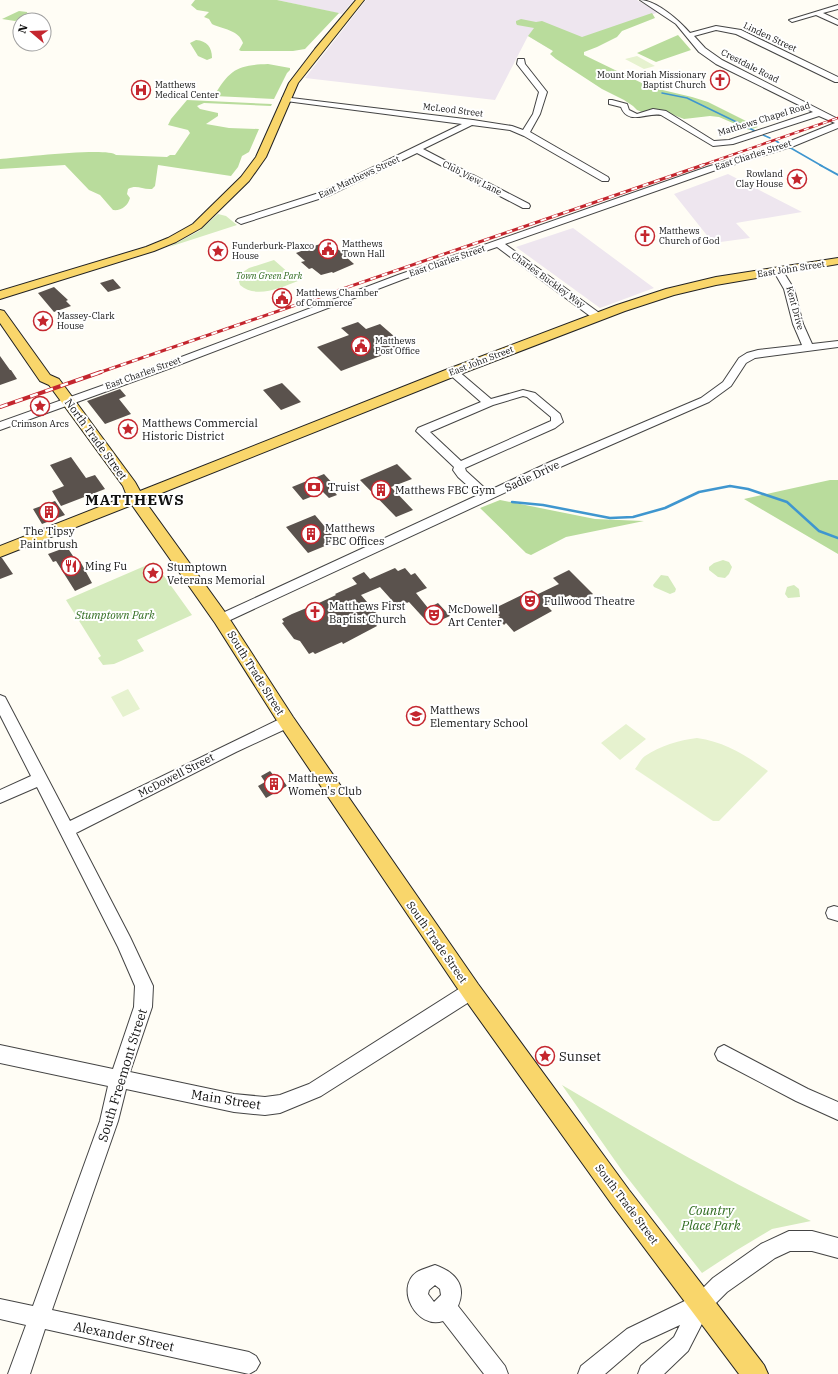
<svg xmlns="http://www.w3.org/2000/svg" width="838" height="1374" font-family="'IBM Plex Serif',serif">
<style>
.industrial{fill:#eee6ef}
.green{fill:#d5ebbd}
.forest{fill:#b9dc9c}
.pitch{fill:#e6f2cf}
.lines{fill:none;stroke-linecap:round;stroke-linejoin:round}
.stream-far2{stroke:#3f96cf;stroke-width:1.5}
.stream-far1{stroke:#3f96cf;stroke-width:2}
.stream{stroke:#3f96cf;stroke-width:2.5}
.building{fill:#5a524d}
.minor-casing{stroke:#444;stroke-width:2}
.major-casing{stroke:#222;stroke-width:2}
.minor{fill:#fff;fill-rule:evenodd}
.major{fill:#f9d66b;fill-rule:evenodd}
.rail-far2-casing{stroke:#c4262e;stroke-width:2.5}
.rail-far1-casing{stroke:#c4262e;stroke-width:3}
.rail-casing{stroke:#c4262e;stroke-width:4}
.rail-far2{stroke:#fff;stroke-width:1.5;stroke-dasharray:5;stroke-linecap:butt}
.rail-far1{stroke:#fff;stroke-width:2;stroke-dasharray:6;stroke-linecap:butt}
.rail{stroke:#fff;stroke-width:2.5;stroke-dasharray:8;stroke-linecap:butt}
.labels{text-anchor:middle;stroke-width:4;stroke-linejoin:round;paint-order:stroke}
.far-street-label{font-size:9px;fill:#111;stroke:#fff}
.far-poi-label{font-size:9px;fill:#111;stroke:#fff;text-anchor:start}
.far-park-label{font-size:9px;font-style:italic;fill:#2f6b1f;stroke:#fff}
.poi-label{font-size:11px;fill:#111;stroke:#fff;text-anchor:start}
.street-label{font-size:11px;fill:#111;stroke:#fff}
.park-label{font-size:11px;font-style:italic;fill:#2f6b1f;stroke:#fff}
.near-poi-label{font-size:13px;fill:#111;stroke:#fff;text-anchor:start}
.near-street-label{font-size:13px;fill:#111;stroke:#fff}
.near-park-label{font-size:13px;font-style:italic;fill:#2f6b1f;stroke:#fff}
.district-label{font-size:15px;font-weight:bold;letter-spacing:1px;fill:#111;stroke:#fff}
</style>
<rect width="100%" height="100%" fill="#fffdf5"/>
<path class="industrial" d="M277,0H354L342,14Z
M366,0H637L659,12L553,51L528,36L495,100L305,78Z
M728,174L802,212L736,223L750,238L713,243L674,194Z
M573,228L654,288L600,308L516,247Z"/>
<path class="green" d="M218,214L226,216L237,225L169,247L199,231Z
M274,260L298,281C280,288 256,299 240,285L238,278L240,274L249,268Z
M723,560L729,562L732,567L729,574L725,578L718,577L709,570V567L714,563Z
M154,562L192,615L137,640L144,651L114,664L103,665L98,658L101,656L66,600Z
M661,575L668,576L676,589L675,592L670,594L654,587L653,585Z
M794,585L799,589L800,597L788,598L785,594L787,587L790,586Z
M562,1085C644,1133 725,1180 811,1221L772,1229L737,1250L702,1273L623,1172Z"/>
<path class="forest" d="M195,0H277L339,13L305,49L293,51H241L239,50L243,43C239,30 222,29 212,24L209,19L204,17L209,12L197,10L191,5Z
M19,11L27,12L28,17L15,21L2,19Z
M652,13L655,18L622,31L617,37L597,47L584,52V55L650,87L692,97L708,102L758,127L749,130L719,117L710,116L684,119L658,109L642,112L637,110L633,106L624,100L602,89L556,59L550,54L553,51L528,36L534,28L517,25L516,23V21L521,19L536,22L542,21L582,37Z
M678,35L691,50L656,62L637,53Z
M196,40C207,41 212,47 212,58L207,60L198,56L190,43Z
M268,64L290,68V70L287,73L274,99L214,96C230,69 238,65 268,64Z
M187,100L272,104L271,106L204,103L197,106L200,109L218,113V116L206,124L229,128L259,129L249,152L242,156L238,167L231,176L158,165L155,186L152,189C142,190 137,184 128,189L127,194L130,198C128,206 121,211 113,210L100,195L89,190L65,165L0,169V159C17,158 107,147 116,155L167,157L170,155H175L190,133L188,130L168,125L171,119Z
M830,480H838V554L744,499Z
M500,500L595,519L644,521L566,537L531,555L526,553L480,508Z"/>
<path class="pitch" d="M637,56L655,66L644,69L625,59Z
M128,689L140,709L123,717L111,697Z
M626,724L646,739L620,760L601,743Z
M697,738C725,742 745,755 768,771L719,821H713L635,769C638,765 641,759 645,756C660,746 679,740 697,738Z"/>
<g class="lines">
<path class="stream-far2" d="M662,93L687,98L755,131
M763,135L770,138
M776,141L781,144
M789,147L822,166"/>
<path class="stream-far1" d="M820,165L838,175"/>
<path class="stream" d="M512,502L543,505L610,518L633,517L665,508L699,492L730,486L748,489L787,502L819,531L838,538"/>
</g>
<path class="building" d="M328,242L347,256H345L354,264L333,273L332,272L321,275L312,268L309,269L301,262L305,261L296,253L317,245Z
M113,279L121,288L108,292L100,283Z
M54,287L68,300L66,301L71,306L54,312L38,293Z
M358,322L366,329L380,324L403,344H401L404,347L341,371L317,347L349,335L341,328Z
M0,356L10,370H11L17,379L0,385Z
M282,383L301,402L281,410L263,390Z
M120,389L126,396L119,399L131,414L105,424L87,401Z
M71,457L86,478L95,475L105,489L61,506L52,491L64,486L50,465Z
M397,464L412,479L391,487L413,510L396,517L360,480Z
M324,474L335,486L331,488L337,495L329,498L323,492L303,500L292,487Z
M55,501L65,515L42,524L33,509Z
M315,515L337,541L308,553L286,527Z
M67,547L77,562L80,561L92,583L75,591L56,561L53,562L48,554Z
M0,558H2L13,574L0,579Z
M395,568L398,571L405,568L411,575L415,573L427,588L416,593L428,608L438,603L450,616L430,625L409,602L398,607L380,587L361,595L380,617L372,620L377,626L343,644L342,642L315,654L313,652L309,654L300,641L294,639L282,623L284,622L282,619L292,614L321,602L336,595L335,594L357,584L352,578L364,572L370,579Z
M569,570L593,594L577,601L570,595L547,606L552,611L514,632L506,623L504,625L498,618L500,617L493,609L532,590L536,595L559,584L553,578Z
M270,771L276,778L280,776L287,786L266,798L258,786L265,782L261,776Z"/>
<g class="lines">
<defs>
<path id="minor" d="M640,0C656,0 680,21 690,33L716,26L741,30L838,77V82H835L736,34L716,30L694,36L705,48L722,60L838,119V128L794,146L713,171L505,244L602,315L603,317L602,319H594L497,247L404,279L168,369L0,430V422L160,365L398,275L707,167L788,142L835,123L819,116L733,144L713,146L661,115C647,112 628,126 621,107L609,104V100H612L627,104L629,110L637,114L653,109L666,111L714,141L729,140L813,112L716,64L699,52L676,24Z
M838,5V9L823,13L838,20V25L816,15L792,22L789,20Z
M518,59H524L525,64L547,92L540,114L530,132L608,177L609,179L608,181H602L524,136L510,130L472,125L423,149L529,204L530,206L529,208H523L417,153L328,196L244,223L241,224L236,221L238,219L322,192L462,124L286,101L282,99L283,97L473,120L512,126L523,130L533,114L539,92L517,64Z
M778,267L781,268L794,289L803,324L812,344L838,341V347L755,358L746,363L731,386L709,402L558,468L226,622L221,624L216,622L214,619L216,616L478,495L458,477L453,470L454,467L416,431L418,428L481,402L449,374L448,372L449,370H457L491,399L523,390L535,393L560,414L563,422L555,428L465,468L466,471L488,491L550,462L701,398L723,382L739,358L747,353L758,350L802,345L793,324L784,289L773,270ZM523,396L527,397L551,417V421L461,461L430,432L493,405Z
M0,695L5,697L70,821L282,718L287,716L292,718L294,722L292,726L236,752L76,833L130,937L153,986L152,1007L130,1072L234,1094L265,1097L280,1095L309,1084L465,985L471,983L477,985L480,991L477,997L321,1096L280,1113L265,1115L234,1112L126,1089L118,1121L52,1310L249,1352L256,1356L260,1363L256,1370L249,1374L45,1329L30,1374H8L26,1325L0,1319V1299L33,1306L100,1121L108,1086L0,1063V1045L113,1069L134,1007L135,986L118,947L37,787L0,803V790L31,776L0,715Z
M834,906L838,907V921L828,918L826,913L828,908Z
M724,1045L808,1089L838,1102V1120L796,1101L718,1060L715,1054L718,1048Z
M789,1231H812L838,1238V1258L812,1251H790L775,1258L727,1292L709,1310L688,1351L664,1374H638L641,1366L674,1337L680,1325L641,1343L605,1374H578L581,1366L627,1329L695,1296L713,1278L761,1244Z
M435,1265C455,1272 467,1285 458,1306L505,1366L508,1374H484L443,1321C417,1330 394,1288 417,1272C422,1269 430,1267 435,1265ZM435,1285L440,1289L441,1295L434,1302L428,1294L429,1290Z"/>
<path id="major" d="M356,0H364L298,83L266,157L249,181L201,228L176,242L154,251L0,299V291L146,247L168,238L193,224L241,177L256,157L289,83L315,49Z
M838,258V264L716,285L674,295L625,311L458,375L144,500L227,615L293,717L478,984L629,1190L764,1365L768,1374H739L613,1206L464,998L281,727L215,623L132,505L0,557V546L127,496L123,486L49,385L40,381L0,323V310L4,311L50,375L59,379L135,482L140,491L448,369L617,305L666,289L716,277Z"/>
</defs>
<use href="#minor" class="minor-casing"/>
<use href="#major" class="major-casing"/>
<use href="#minor" class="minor"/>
<use href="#major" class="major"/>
<defs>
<path id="rail-far2" d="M700,166L838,118"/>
<path id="rail-far1" d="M98,373L703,165"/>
<path id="rail" d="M0,407L101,372"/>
</defs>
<use href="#rail-far2" class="rail-far2-casing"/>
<use href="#rail-far1" class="rail-far1-casing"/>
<use href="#rail" class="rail-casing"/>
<use href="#rail-far2" class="rail-far2"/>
<use href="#rail-far1" class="rail-far1"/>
<use href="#rail" class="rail"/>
</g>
<defs>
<symbol id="church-ring" viewBox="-11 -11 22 22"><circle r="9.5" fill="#fff" stroke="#c4262e" stroke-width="1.5"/><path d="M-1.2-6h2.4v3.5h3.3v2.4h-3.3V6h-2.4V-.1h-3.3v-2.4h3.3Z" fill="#c4262e"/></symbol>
<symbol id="hospital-ring" viewBox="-11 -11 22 22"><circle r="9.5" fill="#fff" stroke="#c4262e" stroke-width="1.5"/><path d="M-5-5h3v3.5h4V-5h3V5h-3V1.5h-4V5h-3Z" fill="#c4262e"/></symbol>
<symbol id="sight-ring" viewBox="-11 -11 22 22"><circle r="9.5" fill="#fff" stroke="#c4262e" stroke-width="1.5"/><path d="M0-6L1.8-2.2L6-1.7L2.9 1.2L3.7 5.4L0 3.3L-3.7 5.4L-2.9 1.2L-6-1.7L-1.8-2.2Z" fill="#c4262e"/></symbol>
<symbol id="civic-ring" viewBox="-11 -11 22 22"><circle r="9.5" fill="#fff" stroke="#c4262e" stroke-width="1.5"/><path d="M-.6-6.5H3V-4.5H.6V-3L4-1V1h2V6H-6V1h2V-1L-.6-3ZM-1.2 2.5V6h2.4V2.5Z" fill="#c4262e"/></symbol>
<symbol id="bank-ring" viewBox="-11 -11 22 22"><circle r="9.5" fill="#fff" stroke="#c4262e" stroke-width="1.5"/><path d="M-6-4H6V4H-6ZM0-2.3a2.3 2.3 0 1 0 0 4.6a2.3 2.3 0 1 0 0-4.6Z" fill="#c4262e"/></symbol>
<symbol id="building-ring" viewBox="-11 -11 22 22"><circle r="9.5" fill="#fff" stroke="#c4262e" stroke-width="1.5"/><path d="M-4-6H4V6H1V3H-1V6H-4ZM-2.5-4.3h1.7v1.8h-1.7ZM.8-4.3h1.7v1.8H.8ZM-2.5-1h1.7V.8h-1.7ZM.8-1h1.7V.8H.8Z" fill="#c4262e"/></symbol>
<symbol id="restaurant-ring" viewBox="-11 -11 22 22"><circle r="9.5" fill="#fff" stroke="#c4262e" stroke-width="1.5"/><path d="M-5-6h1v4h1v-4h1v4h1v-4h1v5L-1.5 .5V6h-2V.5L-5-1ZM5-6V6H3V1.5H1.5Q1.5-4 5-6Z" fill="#c4262e"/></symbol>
<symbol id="theatre-ring" viewBox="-11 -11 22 22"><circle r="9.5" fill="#fff" stroke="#c4262e" stroke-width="1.5"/><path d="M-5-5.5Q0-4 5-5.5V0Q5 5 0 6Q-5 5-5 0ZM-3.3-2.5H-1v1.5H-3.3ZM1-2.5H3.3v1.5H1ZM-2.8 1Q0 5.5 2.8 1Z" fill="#c4262e"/></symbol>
<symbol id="school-ring" viewBox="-11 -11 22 22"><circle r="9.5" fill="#fff" stroke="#c4262e" stroke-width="1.5"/><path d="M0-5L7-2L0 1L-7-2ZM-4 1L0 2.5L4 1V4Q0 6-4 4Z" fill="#c4262e"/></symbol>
</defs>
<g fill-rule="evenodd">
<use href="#church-ring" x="709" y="69" width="22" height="22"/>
<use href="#hospital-ring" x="130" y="79" width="22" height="22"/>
<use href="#sight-ring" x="786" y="168" width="22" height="22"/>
<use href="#church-ring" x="634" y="225" width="22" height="22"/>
<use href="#civic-ring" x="317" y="238" width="22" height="22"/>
<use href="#sight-ring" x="207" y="240" width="22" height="22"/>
<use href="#civic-ring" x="271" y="287" width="22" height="22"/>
<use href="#sight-ring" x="32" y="310" width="22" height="22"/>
<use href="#civic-ring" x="350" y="335" width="22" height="22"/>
<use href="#sight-ring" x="29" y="395" width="22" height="22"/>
<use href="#sight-ring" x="117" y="418" width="22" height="22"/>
<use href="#bank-ring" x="303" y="476" width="22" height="22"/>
<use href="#building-ring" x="370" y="479" width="22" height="22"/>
<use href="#building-ring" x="38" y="501" width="22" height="22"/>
<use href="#building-ring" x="300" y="523" width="22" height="22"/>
<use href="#restaurant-ring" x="60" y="555" width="22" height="22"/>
<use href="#sight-ring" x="142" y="562" width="22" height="22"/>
<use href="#theatre-ring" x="519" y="590" width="22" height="22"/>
<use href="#church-ring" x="304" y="601" width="22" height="22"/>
<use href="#theatre-ring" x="423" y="604" width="22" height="22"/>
<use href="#school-ring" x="405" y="705" width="22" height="22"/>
<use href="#building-ring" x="263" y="773" width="22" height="22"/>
<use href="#sight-ring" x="534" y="1045" width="22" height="22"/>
</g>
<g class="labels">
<g class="far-street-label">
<text transform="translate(770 37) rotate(25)" y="3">Linden Street</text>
<text transform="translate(750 66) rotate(27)" y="3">Crestdale Road</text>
<text transform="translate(453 110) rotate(7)" y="3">McLeod Street</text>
<text transform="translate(764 119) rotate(-17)" y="3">Matthews Chapel Road</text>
<text transform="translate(753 155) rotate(-18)" y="3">East Charles Street</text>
<text transform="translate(359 177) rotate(-25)" y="3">East Matthews Street</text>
<text transform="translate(472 178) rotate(27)" y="3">Club View Lane</text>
<text transform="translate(447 261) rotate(-19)" y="3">East Charles Street</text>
<text transform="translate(791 269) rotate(-9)" y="3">East John Street</text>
<text transform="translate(548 280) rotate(36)" y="3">Charles Buckley Way</text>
<text transform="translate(795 308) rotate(75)" y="3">Kent Drive</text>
<text transform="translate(481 361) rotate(-21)" y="3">East John Street</text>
<text transform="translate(143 373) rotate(-20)" y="3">East Charles Street</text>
</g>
<g class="far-poi-label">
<text x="706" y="78" text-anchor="end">Mount Moriah Missionary<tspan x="706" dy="10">Baptist Church</tspan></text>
<text x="155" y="88">Matthews<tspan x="155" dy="10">Medical Center</tspan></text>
<text x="783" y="177" text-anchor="end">Rowland<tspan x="783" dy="10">Clay House</tspan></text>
<text x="659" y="234">Matthews<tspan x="659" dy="10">Church of God</tspan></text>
<text x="342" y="247">Matthews<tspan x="342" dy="10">Town Hall</tspan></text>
<text x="232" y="249">Funderburk-Plaxco<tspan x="232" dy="10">House</tspan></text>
<text x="296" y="296">Matthews Chamber<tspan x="296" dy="10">of Commerce</tspan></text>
<text x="57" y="319">Massey-Clark<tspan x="57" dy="10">House</tspan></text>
<text x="375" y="344">Matthews<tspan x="375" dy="10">Post Office</tspan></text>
<text x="40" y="427" text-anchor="middle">Crimson Arcs</text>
</g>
<g class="far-park-label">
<text x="269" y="279">Town Green Park</text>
</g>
<g class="poi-label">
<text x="142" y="427">Matthews Commercial<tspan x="142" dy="13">Historic District</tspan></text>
<text x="328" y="491">Truist</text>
<text x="395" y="494">Matthews FBC Gym</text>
<text x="325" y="532">Matthews<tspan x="325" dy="13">FBC Offices</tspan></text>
<text x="49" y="535" text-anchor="middle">The Tipsy<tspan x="49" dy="13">Paintbrush</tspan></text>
<text x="85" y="570">Ming Fu</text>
<text x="167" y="571">Stumptown<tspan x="167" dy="13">Veterans Memorial</tspan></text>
<text x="544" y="605">Fullwood Theatre</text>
<text x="329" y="610">Matthews First<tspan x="329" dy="13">Baptist Church</tspan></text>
<text x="448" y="613">McDowell<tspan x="448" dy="13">Art Center</tspan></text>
<text x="430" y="714">Matthews<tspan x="430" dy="13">Elementary School</tspan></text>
<text x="288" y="782">Matthews<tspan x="288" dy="13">Women's Club</tspan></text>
</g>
<g class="street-label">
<text transform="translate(96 439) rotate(54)" y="4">North Trade Street</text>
<text transform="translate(532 476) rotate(-25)" y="4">Sadie Drive</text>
<text transform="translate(256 673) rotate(58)" y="4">South Trade Street</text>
<text transform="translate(176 775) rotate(-27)" y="4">McDowell Street</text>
<text transform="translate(437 942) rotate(55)" y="4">South Trade Street</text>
<text transform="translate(627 1204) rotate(53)" y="4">South Trade Street</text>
</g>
<g class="park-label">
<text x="115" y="619">Stumptown Park</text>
</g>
<g class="near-poi-label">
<text x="559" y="1061">Sunset</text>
</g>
<g class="near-street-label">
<text transform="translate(122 1075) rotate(-73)" y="5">South Freemont Street</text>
<text transform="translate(226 1099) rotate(9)" y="5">Main Street</text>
<text transform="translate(124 1336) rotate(12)" y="5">Alexander Street</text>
</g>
<g class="near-park-label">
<text x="711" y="1215">Country<tspan x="711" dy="15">Place Park</tspan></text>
</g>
<g class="district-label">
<text x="135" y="505">MATTHEWS</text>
</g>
</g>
<g transform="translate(32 32) rotate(289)"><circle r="19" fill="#ffffff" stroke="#a0a0a0"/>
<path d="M0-3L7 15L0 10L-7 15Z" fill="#c4262e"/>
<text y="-6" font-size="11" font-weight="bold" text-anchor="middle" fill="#111111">N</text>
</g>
</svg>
